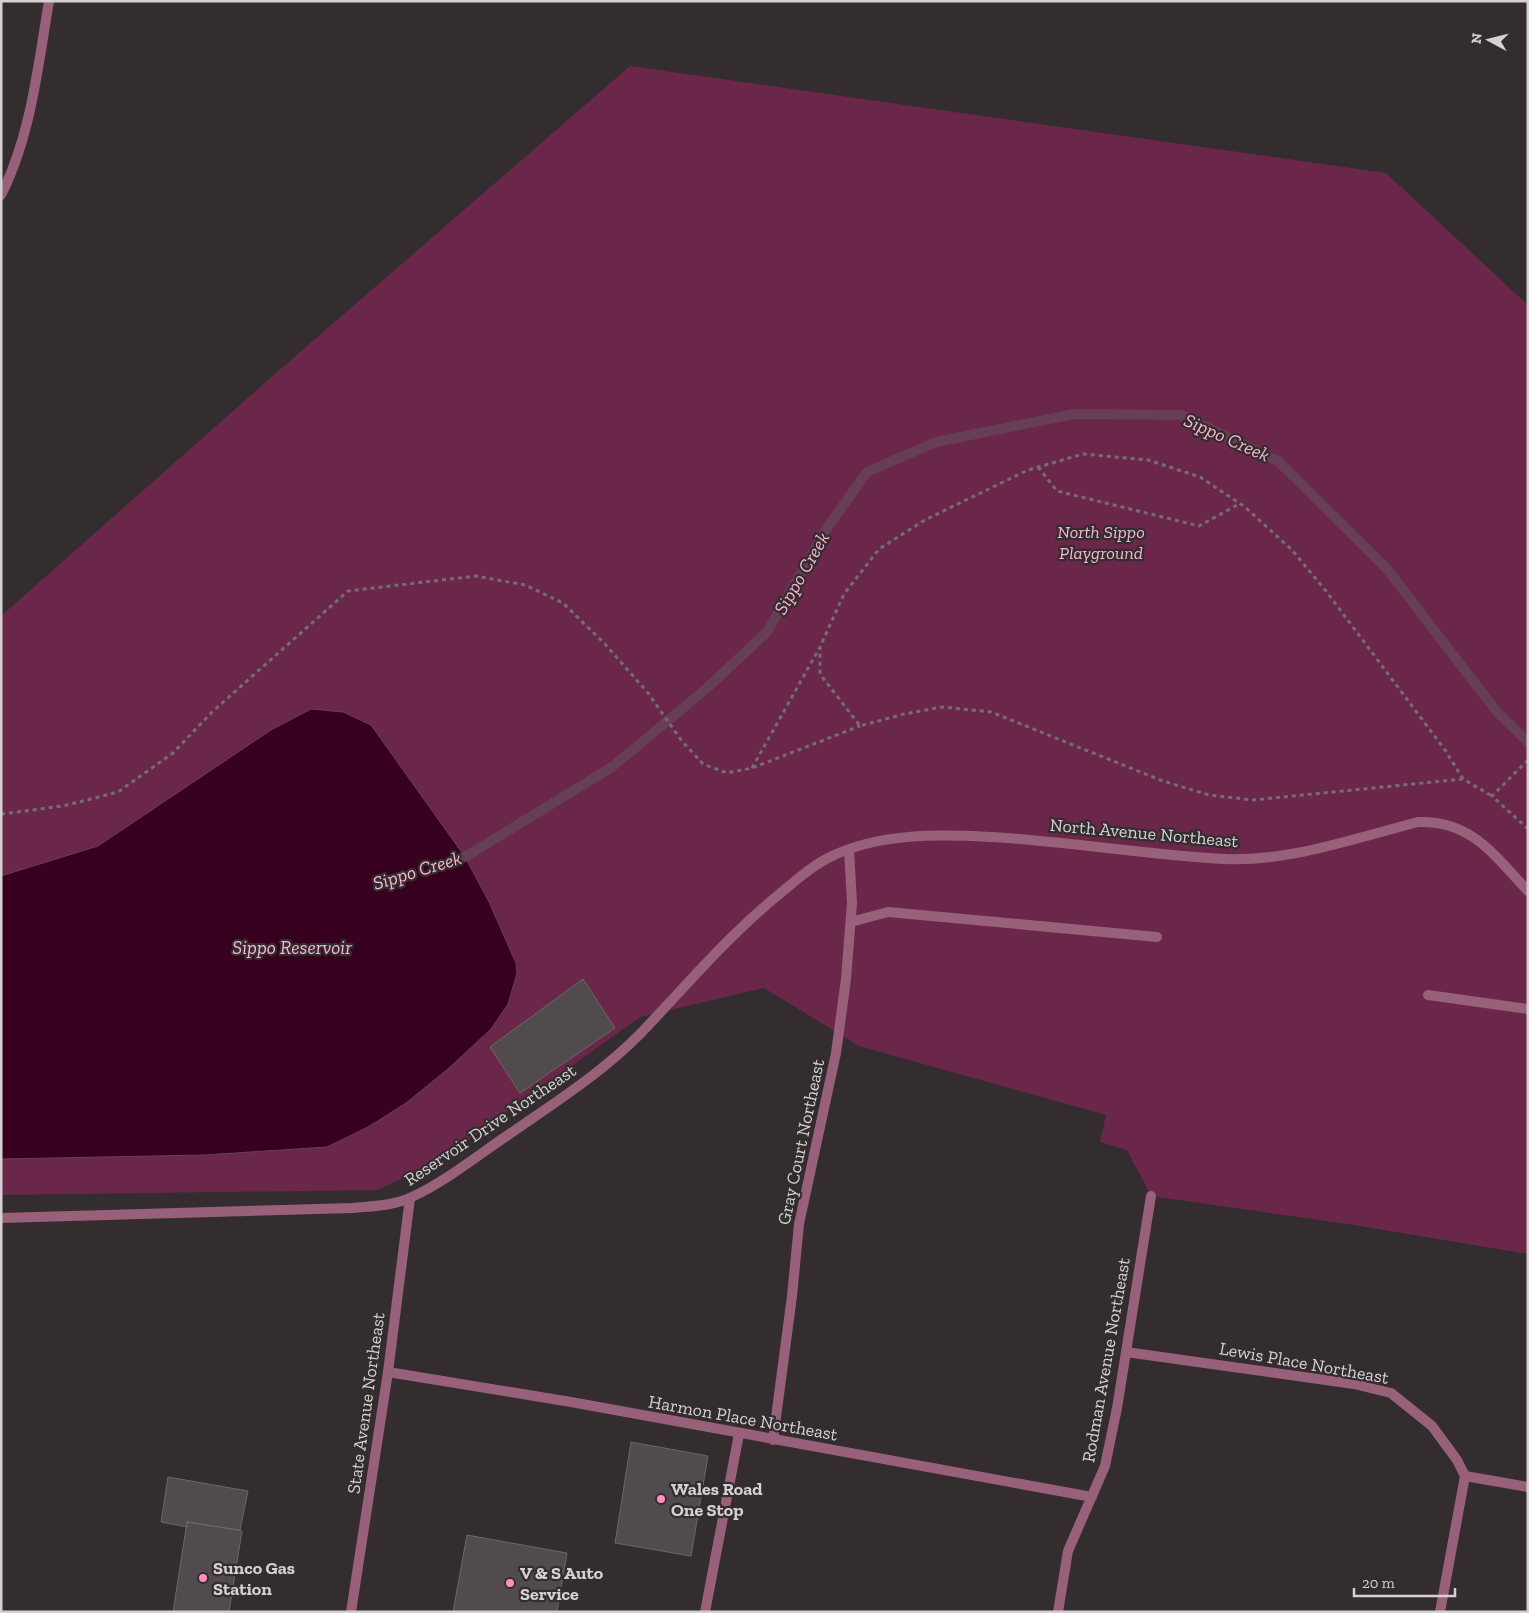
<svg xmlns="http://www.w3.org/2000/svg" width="1529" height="1613" font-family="'Zilla Slab',serif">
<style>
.green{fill:#6b2749}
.water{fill:#36001e;stroke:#663f54}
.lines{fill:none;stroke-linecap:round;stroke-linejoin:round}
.stream{stroke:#663f54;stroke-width:10}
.building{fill:#514b4d;stroke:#6d6668}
.path{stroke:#736e6f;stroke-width:3;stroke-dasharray:4 4;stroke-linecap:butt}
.service{stroke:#996079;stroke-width:10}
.minor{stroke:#996079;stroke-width:10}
.tertiary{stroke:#996079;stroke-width:10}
.poi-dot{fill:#fd8fc1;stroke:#332d2f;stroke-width:2}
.labels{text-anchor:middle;stroke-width:4.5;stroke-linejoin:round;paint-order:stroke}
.park-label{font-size:18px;font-style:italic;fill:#fbb4d2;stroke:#332d2f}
.street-label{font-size:18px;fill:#d5d1d2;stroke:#332d2f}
.poi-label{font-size:18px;font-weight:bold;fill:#d5d1d2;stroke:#332d2f;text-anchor:start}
.water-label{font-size:19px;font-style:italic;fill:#fbb4d2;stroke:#332d2f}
</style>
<rect width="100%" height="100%" fill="#332d2f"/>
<path class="green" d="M630,66L1386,173L1528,305V1254L1354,1225L1151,1196L1127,1150L1100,1142L1106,1115L859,1046L764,988L640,1017L434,1164L377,1190L1,1195V616L292,359Z"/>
<path class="water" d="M311,709L343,712L371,725L465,857L489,902L516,963L517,973L508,1004L491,1029L449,1068L406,1103L368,1127L327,1147L204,1155L1,1159V876L98,846L271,730Z"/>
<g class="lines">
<path class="stream" d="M453,860L465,857L612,767L707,688L767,632L827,528L867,472L936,442L1074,414L1181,415L1278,461L1387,569L1497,712L1528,742"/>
</g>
<path class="building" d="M583,979L615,1028L520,1093L490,1047Z
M631,1442L708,1456L691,1556L615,1543Z
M168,1477L248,1491L240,1530L187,1522V1527L161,1522Z
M187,1522L242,1531L229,1612H173Z
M467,1535L567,1553L557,1612H453Z"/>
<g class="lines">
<path class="path" d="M1038,467L1057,491L1199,526L1239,504
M1528,760L1492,796L1528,829
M752,768L820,647
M1463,779L1253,800L1209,795L1163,781L991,712L942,707L904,714L860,726L820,674V647L844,594L879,549L925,520L1028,470L1083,454L1148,460L1200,477L1245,507L1292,550L1326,591L1445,750L1463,779L1492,796
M1,814L63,806L118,792L173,753L212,712L348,591L476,576L525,585L563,603L605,644L648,693L681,740L703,764L727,773L752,768L860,726"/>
<path class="service" d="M851,922L888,912L1157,937
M1428,995L1528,1009"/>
<path class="minor" d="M1,195C31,136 38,66 49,1
M1,1218L353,1208C373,1206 393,1206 412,1197C446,1181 477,1156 508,1135C554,1103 602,1073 641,1033C686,986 727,937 777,896C794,882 810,867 830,857C879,833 937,834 990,837C1068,841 1146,855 1224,859C1290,862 1355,838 1418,822C1471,820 1494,855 1528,891
M1126,1352L1354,1384L1391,1393L1432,1426L1457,1460L1465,1476
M388,1372L571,1402L1092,1497
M773,1440L792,1296L799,1224L836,1053L846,979L852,903L849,850
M1465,1476L1528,1487
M705,1612L739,1434
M1058,1612L1068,1551L1105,1466L1117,1408L1151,1196
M1440,1612L1465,1476"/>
<path class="tertiary" d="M351,1612L388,1372L410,1198"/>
</g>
<g class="poi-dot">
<circle cx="661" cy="1499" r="5"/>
<circle cx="203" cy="1578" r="5"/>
<circle cx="510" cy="1583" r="5"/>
</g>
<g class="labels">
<g class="park-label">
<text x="1101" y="538">North Sippo<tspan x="1101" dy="21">Playground</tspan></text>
</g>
<g class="street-label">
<text transform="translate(1144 833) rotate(5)" y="6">North Avenue Northeast</text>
<text transform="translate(490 1125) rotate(-34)" y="6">Reservoir Drive Northeast</text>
<text transform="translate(801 1142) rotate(-78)" y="6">Gray Court Northeast</text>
<text transform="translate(1106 1360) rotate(-80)" y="6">Rodman Avenue Northeast</text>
<text transform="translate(1304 1363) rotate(10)" y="6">Lewis Place Northeast</text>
<text transform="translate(366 1403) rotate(-82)" y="6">State Avenue Northeast</text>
<text transform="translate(743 1418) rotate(10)" y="6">Harmon Place Northeast</text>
</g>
<g class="poi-label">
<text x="671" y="1495">Wales Road<tspan x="671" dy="21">One Stop</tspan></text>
<text x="213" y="1574">Sunco Gas<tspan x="213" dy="21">Station</tspan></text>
<text x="520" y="1579">V &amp; S Auto<tspan x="520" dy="21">Service</tspan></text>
</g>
<g class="water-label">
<text transform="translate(1227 437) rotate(24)" y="7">Sippo Creek</text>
<text transform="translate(801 573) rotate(-60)" y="7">Sippo Creek</text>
<text transform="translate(417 870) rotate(-17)" y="7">Sippo Creek</text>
<text x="292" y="954">Sippo Reservoir</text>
</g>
</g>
<rect width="1529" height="1613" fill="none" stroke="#d5d1d2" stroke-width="5"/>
<g transform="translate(1489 40) rotate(277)" stroke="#332d2f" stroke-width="4" paint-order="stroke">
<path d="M0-4L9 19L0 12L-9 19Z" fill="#d5d1d2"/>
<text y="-8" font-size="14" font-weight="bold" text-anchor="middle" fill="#d5d1d2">N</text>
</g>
<path d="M1354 1588v8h101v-8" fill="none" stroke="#d5d1d2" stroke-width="2.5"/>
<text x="1362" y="1588" font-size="15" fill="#d5d1d2" stroke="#332d2f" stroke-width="4" paint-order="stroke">20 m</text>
</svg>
